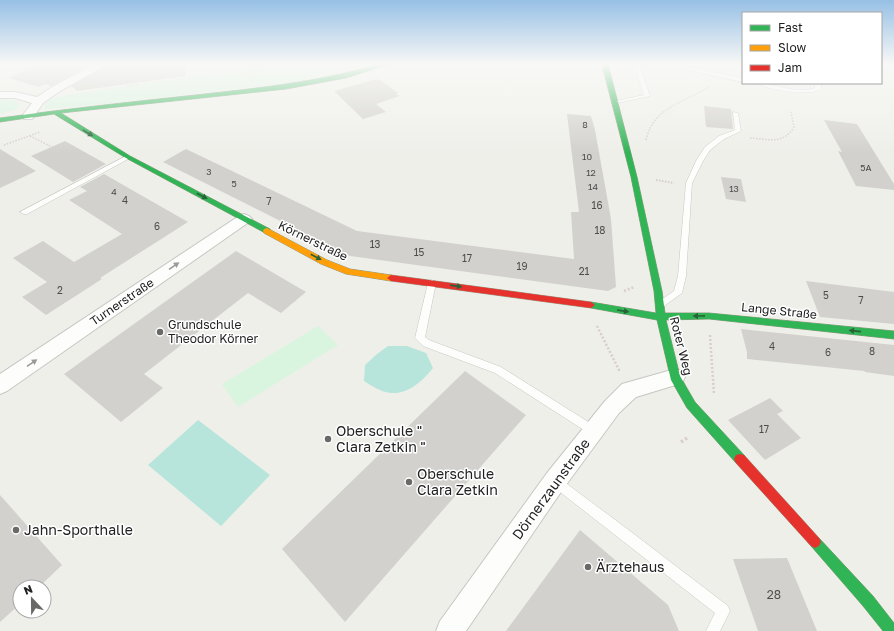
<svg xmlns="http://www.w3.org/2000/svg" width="894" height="631" font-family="'Golos Text',sans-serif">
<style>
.park{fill:#d9f4df}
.pitch{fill:#b7e5db}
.building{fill:#d2d1cd}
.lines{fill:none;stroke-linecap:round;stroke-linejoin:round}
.lane-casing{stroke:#c6c6c4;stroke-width:1}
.street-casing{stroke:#c6c6c4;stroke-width:2}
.fast-casing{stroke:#939982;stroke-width:1}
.slow-casing{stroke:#939982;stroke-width:1}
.jam-casing{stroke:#939982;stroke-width:1}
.path-far3{stroke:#d7cec9;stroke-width:1.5;stroke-dasharray:1.5 1.5;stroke-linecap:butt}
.path-far2{stroke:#d7cec9;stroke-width:2;stroke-dasharray:1.5 1.5;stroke-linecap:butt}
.path-far1{stroke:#d7cec9;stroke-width:2.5;stroke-dasharray:2 2;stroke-linecap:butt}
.path{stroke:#d7cec9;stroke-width:3.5;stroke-dasharray:2.5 2.5;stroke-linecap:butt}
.lane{fill:#fdfdfc;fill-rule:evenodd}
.street{fill:#fdfdfc;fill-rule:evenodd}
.fast{fill:#30b455;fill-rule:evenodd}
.slow{fill:#ff9f0a;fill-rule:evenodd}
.jam{fill:#e5322d;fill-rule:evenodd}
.oneway{fill:#286338}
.oneway2{fill:#9a9a99}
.poi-dot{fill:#696967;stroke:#fff;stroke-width:1.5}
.labels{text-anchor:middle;stroke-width:3;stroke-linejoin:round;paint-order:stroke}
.far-number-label{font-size:9px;fill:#4d4d4c}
.number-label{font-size:10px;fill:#4d4d4c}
.street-label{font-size:12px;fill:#212121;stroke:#fff}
.poi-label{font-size:12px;fill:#212121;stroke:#fff;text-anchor:start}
.near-number-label{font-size:12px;fill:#4d4d4c}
.near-poi-label{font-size:14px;fill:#212121;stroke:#fff;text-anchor:start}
.near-street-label{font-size:14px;fill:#212121;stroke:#fff}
</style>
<rect width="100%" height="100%" fill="#efefea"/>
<path class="park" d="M276,64H365C318,82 265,85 215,91C158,98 102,105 45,109L44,105L48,100L66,95Z
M0,99L14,100L20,104L15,110L0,114Z
M318,326L338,345L238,407L222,384Z"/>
<path class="pitch" d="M388,346H407L426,353L433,368C420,384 402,400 380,390C375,388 369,384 364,381L365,365L377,354Z
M198,420L270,475L221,526L148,465Z"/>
<path class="building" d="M36,64H91L51,86L45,84L39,87L9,78Z
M110,64H186V76L77,91L72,86Z
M376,79L380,80L398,93L396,94L400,96L376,104L386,112L363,119L334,91Z
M704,106L731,109L733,129L706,127Z
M567,114L591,116L595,130L611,219L616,287L608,291L350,256L163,162L186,149L357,231L574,259L571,212H579Z
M824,120L857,124L894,184V190L856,186L838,151L842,152Z
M65,141L106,164L73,182L31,156Z
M0,149L36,171L0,188Z
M104,174L188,222L100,278L102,279L46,315L22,297L47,282L13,258L43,241L74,262L122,234L69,200L87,191L80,187Z
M721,177L741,179L746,202L726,199Z
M236,251L306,292L281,313L248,293L144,374L163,388L121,422L64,374Z
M806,281L894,292V324L820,317Z
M741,329L894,345V376L865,372L864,371L747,359V352Z
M465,371L526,415L345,622L282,549Z
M770,398L783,411L777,414L801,438L765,460L728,420Z
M0,495L62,565L39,587H20V604L0,622Z
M580,530L668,605L679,631H506Z
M787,558L817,631H758L733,559Z"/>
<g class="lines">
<defs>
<path id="lane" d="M634,64H639L650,96L612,104V102L644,95Z
M660,64H672L743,78V82Z
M756,83C775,83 796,95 815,88V83H821V89C809,97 768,90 756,83Z
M733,112L738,113L741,131L724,139L710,150L703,161L692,183L686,276L682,293L664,306H658L657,304L658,302L674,291L678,276L686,183L696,161L705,147L719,136L735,130Z
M128,155L130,156V158L27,214H24L20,212Z
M432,280L436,283L425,337L429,340L501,367L598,428L599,431L598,434L594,436L590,434L495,373L423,346L415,338L428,283Z
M555,475L630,531L728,606L730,611L720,631H706L715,613L551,485L549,481L551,477Z"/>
<path id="street" d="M95,64H109L60,91L43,103L32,119H24L22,116L32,103L15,98H0V92H15L37,97L52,87Z
M244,214L249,216L252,219L249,222L7,391L0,394V374L239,216Z
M675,369L682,371L685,377L682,383L636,397L619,413L563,489L466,631H436L440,621L547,473L605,401L622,384Z"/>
<path id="fast" d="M380,64H389L346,78L286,89L61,113L130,156L270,229L271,231L270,233L267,234L126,158L54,114L0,122V118C65,109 130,102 195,95C259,88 318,82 380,64Z
M602,64H608L637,177L662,291L665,313H709L894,331V339L709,319L666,320L680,376L695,402L744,455L746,459L744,463L740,464L736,463L687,408L671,380L657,320L591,308L587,305L591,302L656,313L654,291L631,177Z
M815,536L819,538L873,596L894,623V631H883L863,606L811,546L809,542L811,538Z"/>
<path id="slow" d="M267,228L327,260L350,269L391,275L395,278L391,281L346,274L321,264L264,233L263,231L264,229Z"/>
<path id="jam" d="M391,275L591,302L595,305L591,308L391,281L387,278Z
M740,454L744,455L819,538L821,542L819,546L815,548L811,546L736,463L734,459L736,455Z"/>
</defs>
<use href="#lane" class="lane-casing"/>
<use href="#street" class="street-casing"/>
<use href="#fast" class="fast-casing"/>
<use href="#slow" class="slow-casing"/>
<use href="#jam" class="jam-casing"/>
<path class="path-far3" d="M881,69L894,73
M241,74L288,64
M127,86L138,85
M30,136L52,147
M750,138C769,139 783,145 794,127L791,112
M646,140C653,107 684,103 709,87
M4,145L40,132"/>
<path class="path-far2" d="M656,180L674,183"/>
<path class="path-far1" d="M624,291L634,287
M597,326L620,372
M710,335L714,394"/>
<path class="path" d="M681,442L687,438"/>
<use href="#lane" class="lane"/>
<use href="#street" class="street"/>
<use href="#fast" class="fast"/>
<use href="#slow" class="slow"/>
<use href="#jam" class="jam"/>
</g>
<defs><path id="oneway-solid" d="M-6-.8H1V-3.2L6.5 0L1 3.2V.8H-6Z"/></defs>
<g class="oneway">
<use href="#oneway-solid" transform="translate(88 133) rotate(31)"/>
<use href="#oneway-solid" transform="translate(202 196) rotate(28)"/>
<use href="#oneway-solid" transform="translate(316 257) rotate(28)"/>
<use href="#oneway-solid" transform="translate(456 286) rotate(8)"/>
<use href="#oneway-solid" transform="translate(623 311) rotate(9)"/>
<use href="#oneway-solid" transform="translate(699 316) rotate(179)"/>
<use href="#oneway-solid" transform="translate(855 331) rotate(-174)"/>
</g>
<g class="oneway2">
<use href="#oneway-solid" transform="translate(174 266) rotate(-34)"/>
<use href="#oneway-solid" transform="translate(32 363) rotate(-34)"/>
</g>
<linearGradient id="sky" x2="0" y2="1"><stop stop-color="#97c0e5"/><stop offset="0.42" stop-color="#f8f8f6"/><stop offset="1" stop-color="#f8f8f6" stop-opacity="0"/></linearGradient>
<rect width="894" height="153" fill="url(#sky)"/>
<g class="poi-dot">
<circle cx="160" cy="332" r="4"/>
<circle cx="328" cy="439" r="4"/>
<circle cx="409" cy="482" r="4"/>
<circle cx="16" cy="530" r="4"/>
<circle cx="588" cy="567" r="4"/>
</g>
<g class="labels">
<g class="far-number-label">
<text x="585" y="128">8</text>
<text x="587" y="160">10</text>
<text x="866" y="171">5A</text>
<text x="209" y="175">3</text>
<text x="591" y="176">12</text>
<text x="234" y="187">5</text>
<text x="593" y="190">14</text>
<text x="734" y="192">13</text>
<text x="114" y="195">4</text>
</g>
<g class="number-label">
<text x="125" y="204">4</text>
<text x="269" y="205">7</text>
<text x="597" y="209">16</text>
<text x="157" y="230">6</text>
<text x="600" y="234">18</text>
<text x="375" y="248">13</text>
<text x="419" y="256">15</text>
<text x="467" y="262">17</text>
<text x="522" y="270">19</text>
<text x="584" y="275">21</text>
<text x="60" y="294">2</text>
<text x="826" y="299">5</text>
<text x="861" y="304">7</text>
<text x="772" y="350">4</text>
<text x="872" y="355">8</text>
<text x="828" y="356">6</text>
<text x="764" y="433">17</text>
</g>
<g class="street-label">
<text transform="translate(313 241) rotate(26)" y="4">Körnerstraße</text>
<text transform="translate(122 302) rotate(-34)" y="4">Turnerstraße</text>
<text transform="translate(779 311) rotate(6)" y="4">Lange Straße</text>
<text transform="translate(681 346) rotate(76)" y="4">Roter Weg</text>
</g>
<g class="poi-label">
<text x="168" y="329">Grundschule<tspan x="168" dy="14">Theodor Körner</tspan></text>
</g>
<g class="near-number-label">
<text x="774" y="599">28</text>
</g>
<g class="near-poi-label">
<text x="336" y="436">Oberschule "<tspan x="336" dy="16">Clara Zetkin "</tspan></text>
<text x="417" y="479">Oberschule<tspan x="417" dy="16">Clara Zetkin</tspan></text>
<text x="24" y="535">Jahn-Sporthalle</text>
<text x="596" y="572">Ärztehaus</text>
</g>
<g class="near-street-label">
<text transform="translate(551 489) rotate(-54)" y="5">Dörnerzaunstraße</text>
</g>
</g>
<rect x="742" y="12" width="140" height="72" fill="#ffffff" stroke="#a6a6a6"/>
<rect x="750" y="25" width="20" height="6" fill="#30b455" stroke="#a6a6a6"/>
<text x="778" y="32" font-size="12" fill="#212121">Fast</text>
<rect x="750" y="45" width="20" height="6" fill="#ff9f0a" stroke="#a6a6a6"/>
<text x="778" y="52" font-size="12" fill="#212121">Slow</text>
<rect x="750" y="65" width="20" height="6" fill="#e5322d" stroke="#a6a6a6"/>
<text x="778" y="72" font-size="12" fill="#212121">Jam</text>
<g transform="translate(32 599) rotate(338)"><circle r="19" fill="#ffffff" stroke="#a6a6a6"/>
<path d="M0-3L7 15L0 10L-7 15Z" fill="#696967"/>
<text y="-6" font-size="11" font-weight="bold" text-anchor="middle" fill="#212121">N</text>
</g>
</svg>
